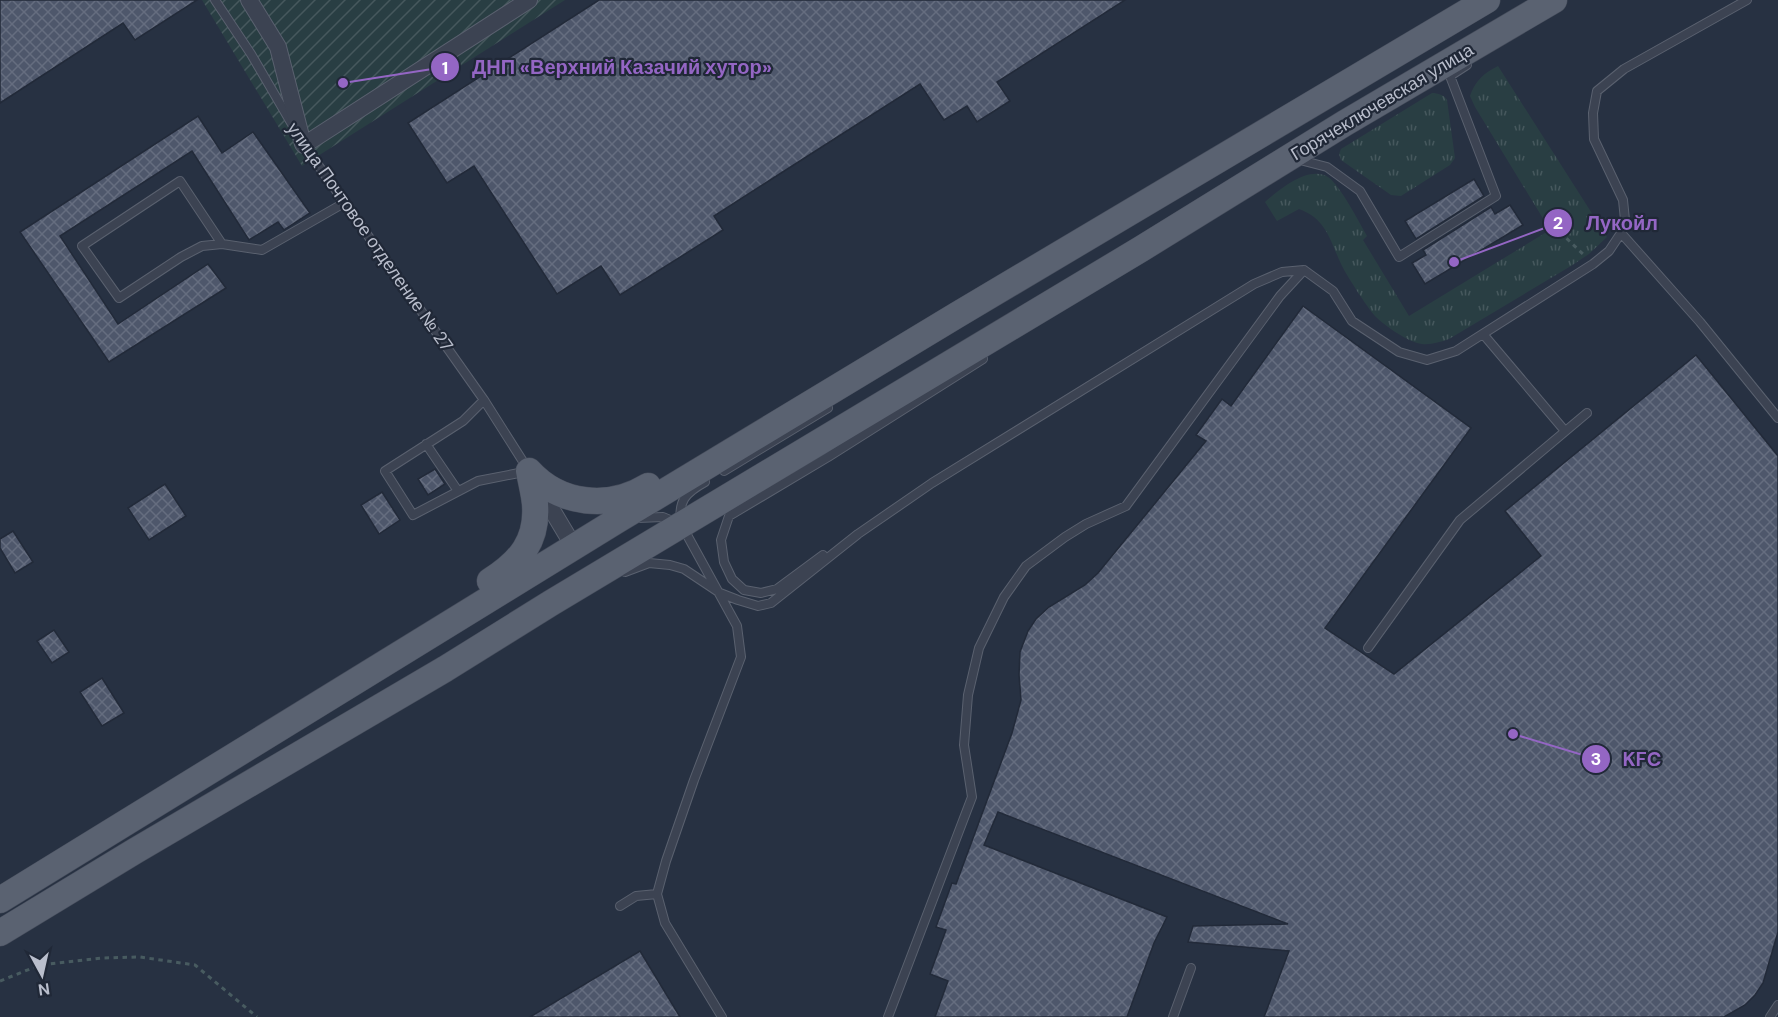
<svg xmlns="http://www.w3.org/2000/svg" width="1778" height="1017" font-family="'DM Sans',sans-serif">
<style>
.grass{fill:url(#grass-tufts)}
.garden{fill:url(#garden-furrows)}
.building{fill:url(#building-cross-hatch);stroke:#222a39;stroke-width:1.5}
.lines{fill:none;stroke-linecap:round;stroke-linejoin:round}
.service-casing{stroke:#5a616f;stroke-width:10}
.minor-casing{stroke:#5a616f;stroke-width:18}
.primary-casing{stroke:#454c5b;stroke-width:27}
.path{stroke:#485b60;stroke-width:3;stroke-dasharray:4.5 4.5;stroke-linecap:butt}
.service{stroke:#3c4352;stroke-width:8}
.minor{stroke:#3c4352;stroke-width:16}
.primary{stroke:#5a6271;stroke-width:26}
.labels{text-anchor:middle;stroke-width:4.5;stroke-linejoin:round;paint-order:stroke}
.street-label{font-size:18px;fill:#b9becc;stroke:#202837}
.leader{fill:none;stroke:#9466c4;stroke-width:2}
.callout-dot{fill:#9466c4;stroke:#202837;stroke-width:2}
.mark-label{font-size:18px;text-anchor:middle;font-weight:bold;fill:#fff}
.callout-label{font-size:20px;text-anchor:middle;font-weight:bold;fill:#9466c4;stroke:#202837;stroke-width:4.5;stroke-linejoin:round;paint-order:stroke}
</style>
<defs>
<pattern id="grass-tufts" width="24" height="20" patternUnits="userSpaceOnUse" patternTransform="scale(1.5)"><rect width="24" height="20" fill="#293e43"/><path d="M3 7l-1-3M5 7V3M7 7l1-3M15 17l-1-3M17 17v-4M19 17l1-3" fill="none" stroke="#46585d"/></pattern>
<pattern id="garden-furrows" width="10" height="10" patternUnits="userSpaceOnUse" patternTransform="scale(1.5)"><rect width="10" height="10" fill="#293e43"/><path d="M-1 1l2-2M0 10L10 0M9 11l2-2" fill="none" stroke="#46585d"/></pattern>
<pattern id="building-cross-hatch" width="8" height="8" patternUnits="userSpaceOnUse" patternTransform="scale(1.5)"><rect width="8" height="8" fill="#4e576b"/><path d="M0 0l8 8M0 8l8-8" fill="none" stroke="#656d7f"/></pattern>
</defs>
<rect width="100%" height="100%" fill="#273142"/>
<path class="grass" d="M1498,66L1607,237L1589,254L1571,266L1449,339C1440,342 1431,345 1422,344C1408,342 1385,326 1375,316C1367,307 1347,276 1342,266C1330,241 1327,219 1299,209L1277,221L1265,202C1279,190 1308,165 1328,177C1340,185 1359,222 1367,236L1363,240L1409,316L1550,230L1475,107L1470,96C1475,81 1484,73 1498,66Z
M1432,93C1438,93 1444,95 1447,100L1455,158L1450,165L1401,196L1391,195L1341,160L1339,154L1341,149Z"/>
<path class="garden" d="M202,0H565L302,166Z"/>
<path class="building" d="M0,0H197L135,40L123,23L0,103Z
M599,0H1125L997,82L1010,101L977,122L967,106L944,120L920,84L714,216L723,230L620,295L601,266L557,294L474,166L447,183L408,123Z
M198,116L222,153L253,132L310,213L284,230L278,222L249,240L192,151L60,236L118,324L208,264L226,288L109,362L20,232Z
M1474,179L1484,196L1416,239L1405,221Z
M1510,205L1523,225L1425,284L1412,263L1426,255L1423,250L1491,207L1495,214Z
M1303,306L1471,428L1325,628L1394,674L1541,556L1505,511L1696,355L1778,456V932L1763,983L1755,995L1745,1005L1724,1017H1264L1289,951L1188,942L1193,926L1288,924L998,812L984,845L1167,917L1154,943L1127,1017H935L948,981L930,974L946,930L936,927L952,883L956,884L1012,733L1021,700L1019,675L1020,652L1028,631L1036,619L1049,607L1085,585L1098,573L1206,441L1196,435L1222,399L1231,406Z
M435,469L445,484L428,495L418,479Z
M165,484L186,516L149,540L128,508Z
M382,492L400,520L379,534L361,505Z
M13,531L33,562L15,573L0,548V539Z
M54,630L69,652L52,663L37,641Z
M102,678L124,713L102,726L80,692Z
M640,951L680,1017H530Z"/>
<g class="lines">
<defs>
<path id="service" d="M215,0L251,54L293,126
M304,145L484,400L529,471L478,481L413,515L385,471L463,421L484,400
M1296,159L1327,167L1360,191L1399,257L1496,196L1450,76L1467,65
M1621,233L1700,322L1778,418
M222,244L180,181L82,246L119,298L181,257L202,246L222,244L262,250L344,203
M1483,334L1565,431
M426,444L458,491
M724,471L828,408
M705,482C685,493 678,501 681,524L737,626L741,657L694,780L666,861L657,894L665,923L722,1017
M638,518L663,517L675,522
M823,555L777,589L761,593L744,590L732,579L724,562L721,540L729,516L828,457L983,359
M625,572L649,563L670,565L684,569L720,593L738,600L758,606L771,603L858,534L932,483L1254,284L1282,272L1304,270L1333,291L1352,321L1399,352L1427,360L1456,351L1593,264L1609,251L1621,233L1625,220L1623,200L1594,139L1593,113L1597,91L1624,69L1747,0
M1368,648L1460,520L1587,413
M620,906L636,896L657,894
M888,1017L972,797L964,745L968,695L979,648L1004,597L1026,566L1065,537L1086,524L1126,506L1280,296L1304,270
M1173,1017L1191,968
M1770,1017L1778,1005"/>
<path id="minor" d="M249,0L278,47L303,144
M304,145L529,0
M537,485L574,547"/>
<path id="primary" d="M529,471C560,505 609,510 648,486
M490,581C520,562 538,541 535,504C534,493 531,482 529,471
M0,900L616,521L957,315L1487,0
M0,933L135,851L445,669L551,603L1141,249L1345,123L1554,0"/>
</defs>
<use href="#service" class="service-casing"/>
<use href="#minor" class="minor-casing"/>
<use href="#primary" class="primary-casing"/>
<path class="path" d="M1551,230L1562,234L1585,256
M0,981L40,965L102,958L140,957L195,965L257,1017"/>
<use href="#service" class="service"/>
<use href="#minor" class="minor"/>
<use href="#primary" class="primary"/>
</g>
<g class="labels">
<g class="street-label">
<text transform="translate(1382 102) rotate(-31)" y="6">Горячеключевская улица</text>
<text transform="translate(370 237) rotate(55)" y="6">улица Почтовое отделение № 27</text>
</g>
</g>
<path class="leader" d="M343 83L445 67M1454 262L1558 223M1513 734L1596 759"/>
<g class="callout-dot">
<circle cx="343" cy="83" r="6"/>
<circle cx="1454" cy="262" r="6"/>
<circle cx="1513" cy="734" r="6"/>
<circle cx="445" cy="67" r="15"/>
<circle cx="1558" cy="223" r="15"/>
<circle cx="1596" cy="759" r="15"/>
</g>
<g class="mark-label">
<text x="445" y="74">1</text>
<text x="1558" y="229">2</text>
<text x="1596" y="765">3</text>
</g>
<g class="callout-label">
<text x="622" y="74">ДНП «Верхний Казачий хутор»</text>
<text x="1622" y="230">Лукойл</text>
<text x="1642" y="766">KFC</text>
</g>
<g transform="translate(42 975) rotate(172)" stroke="#202837" stroke-width="4.5" paint-order="stroke">
<path d="M0-4.5L10 22L0 15L-10 22Z" fill="#b9becc"/>
<text y="-9" font-size="16" font-weight="bold" text-anchor="middle" fill="#b9becc">N</text>
</g>
</svg>
